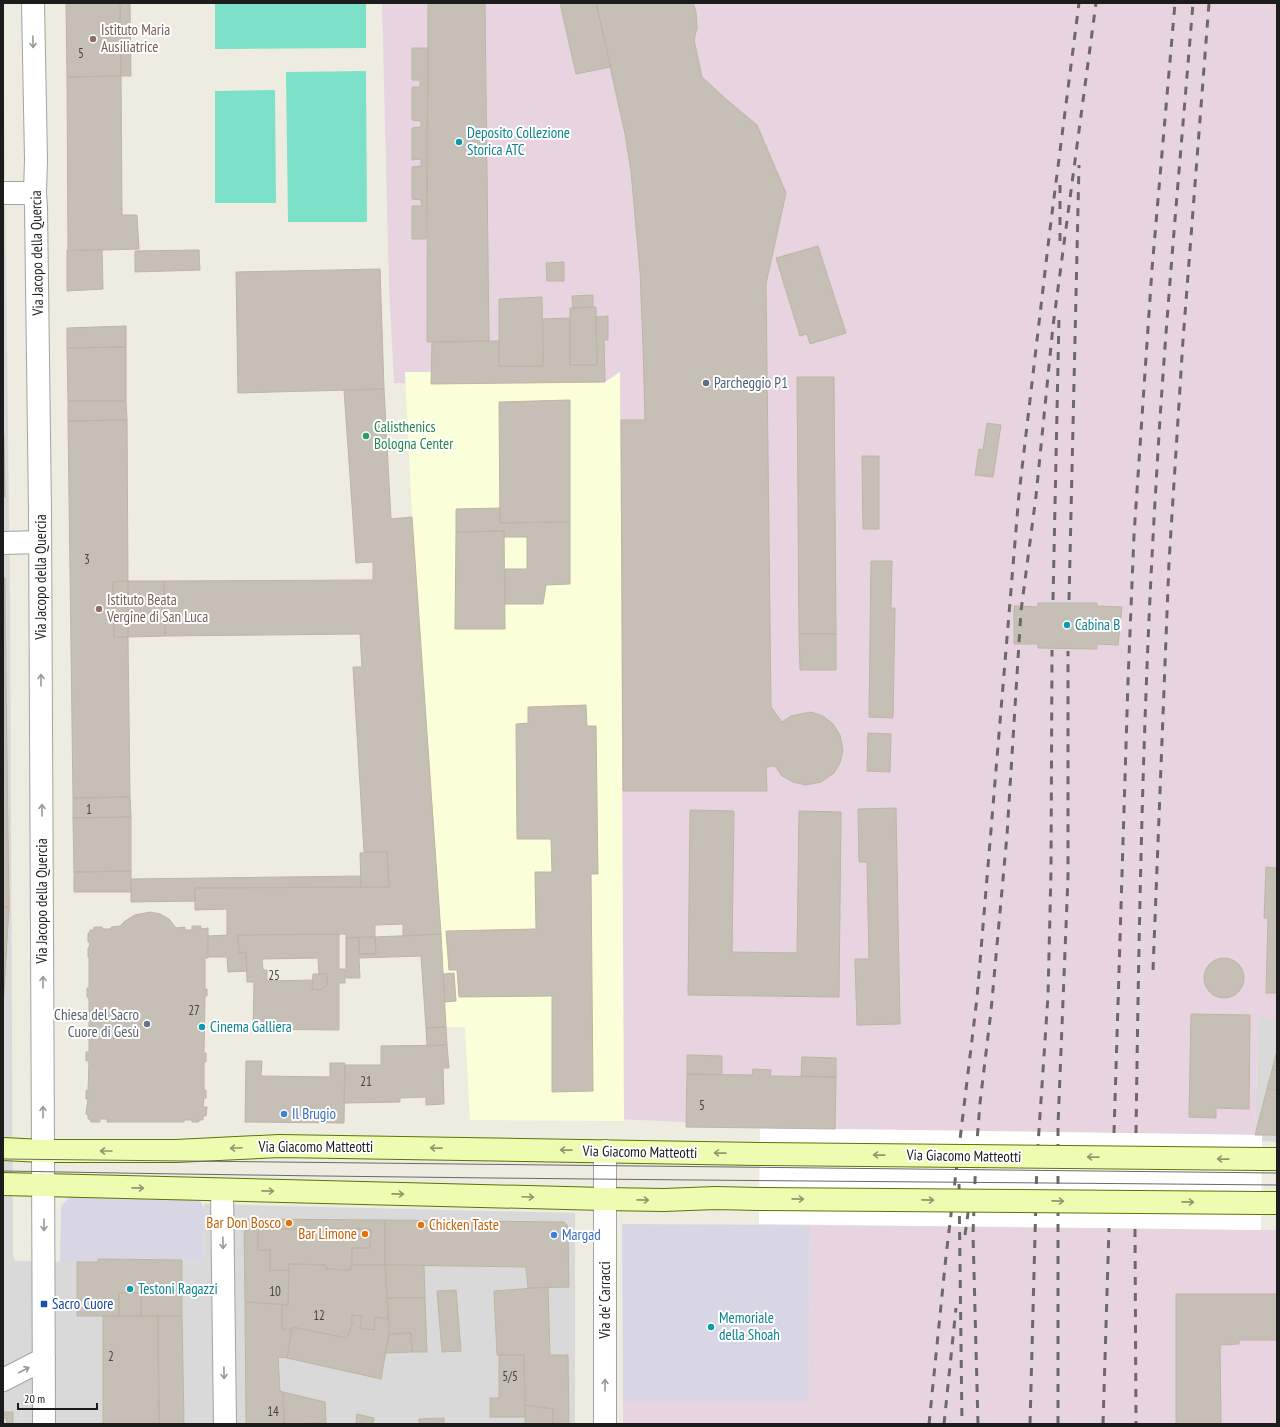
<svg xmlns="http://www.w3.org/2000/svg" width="1280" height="1427" font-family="'PT Sans Narrow',sans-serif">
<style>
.residential{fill:#dad9d9}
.industrial{fill:#e8d3e1}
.education{fill:#faffd9}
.pitch{fill:#7ce1c8}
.plaza{fill:#d8d6e4}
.pier{fill:#fff}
.building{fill:#c6bfb5;stroke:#c0b4a3;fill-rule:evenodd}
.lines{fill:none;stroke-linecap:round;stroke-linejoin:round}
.minor-casing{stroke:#a3a3a3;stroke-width:24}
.tertiary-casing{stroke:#a3a3a3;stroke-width:24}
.secondary-casing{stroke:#597601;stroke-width:24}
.minor{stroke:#fff;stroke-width:22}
.tertiary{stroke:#fff;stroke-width:22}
.secondary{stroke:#eefcb2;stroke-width:22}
.tram{stroke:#6a6a6a;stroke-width:1}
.rail{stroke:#6a6a6a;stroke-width:3;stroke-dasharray:8 8;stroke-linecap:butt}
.secondary-bridge-casing{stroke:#597601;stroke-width:24;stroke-linecap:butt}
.secondary-bridge{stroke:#eefcb2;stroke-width:22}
.oneway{stroke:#999}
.oneway2{stroke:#90976e}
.education-dot{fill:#8d6e63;stroke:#fff;stroke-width:1.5}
.culture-dot{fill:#0f9aa8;stroke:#fff;stroke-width:1.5}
.service-dot{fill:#5c6f8a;stroke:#fff;stroke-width:1.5}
.leisure-dot{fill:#2e9e5b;stroke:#fff;stroke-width:1.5}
.worship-dot{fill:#6b7280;stroke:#fff;stroke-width:1.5}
.shop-dot{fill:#3f7fe0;stroke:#fff;stroke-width:1.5}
.food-dot{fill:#e8710a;stroke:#fff;stroke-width:1.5}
.transit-dot{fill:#1a4fb4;stroke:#fff;stroke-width:1.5}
.labels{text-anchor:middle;stroke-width:4;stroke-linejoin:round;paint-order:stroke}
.number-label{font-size:13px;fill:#464542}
.education-label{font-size:15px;fill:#785e54;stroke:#fff;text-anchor:start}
.culture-label{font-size:15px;fill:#0d838f;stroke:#fff;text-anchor:start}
.street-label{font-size:15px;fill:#1c1c1c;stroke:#fff}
.service-label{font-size:15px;fill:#4e5e75;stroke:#fff;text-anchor:start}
.leisure-label{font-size:15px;fill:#27864d;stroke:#fff;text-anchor:start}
.worship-label{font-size:15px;fill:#5b616d;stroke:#fff;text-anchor:end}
.shop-label{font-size:15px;fill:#366cbe;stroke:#fff;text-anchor:start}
.food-label{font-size:15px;fill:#c56008;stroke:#fff;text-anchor:end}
.transit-label{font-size:15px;fill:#164399;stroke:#fff;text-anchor:start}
</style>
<rect width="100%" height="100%" fill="#eeece1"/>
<path class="residential" d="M3,11L10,596L13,1256L15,1261L98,1262V1259H129L203,1261L204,1204L575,1213V1424H3Z
M1258,1018H1277V1142L1262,1141V1135H1255Z"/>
<path class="industrial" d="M382,3H1277V1018H1258L1255,1135L835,1129L595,1118L586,385L394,383L389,286Z
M810,1225L1277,1230V1424H623V1401H808Z"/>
<path class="education" d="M405,372H432L431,384L605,382L620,372L624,1121L470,1120L465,1027H446L441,937L412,517Z"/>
<path class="pitch" d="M215,3H366V48L215,49Z
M366,71L367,222H288L286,72Z
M275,90L276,203H215V91Z"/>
<path class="plaza" d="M77,1194L192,1195L200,1200L204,1209L203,1261L129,1259H98V1262H60L61,1206L70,1197Z
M622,1224L810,1225L808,1401H623Z"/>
<path class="pier" d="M760,1128L1262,1135L1261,1230L759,1224Z"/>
<path class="building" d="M66,3H120L121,76L67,77Z
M120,3H130L131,76H121Z
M428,3H485L489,341L427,342Z
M560,3H596L611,67L576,74Z
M596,3H693L696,12L697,28L694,40L702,77L727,100L757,125L786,193L766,284L771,707L782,722L791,716L811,712L823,716L833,724L840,735L843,750L840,763L834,773L821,782L806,785L793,782L782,776L775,766L766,767L767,791H623L621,420H645L643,345L640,272L631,171L625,134Z
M412,48H428L426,239H412V206H422L421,200L412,199V167L421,166V159L412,160V128L421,127V121L412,120V87H420V80H412Z
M121,76L122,215H137L139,249L68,251L67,77Z
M818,246L846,333L810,344L807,334L800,336L776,258Z
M67,250H102L103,289L67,291Z
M199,250L200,270L135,272V251Z
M564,262V281H547L546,263Z
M380,269L384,389L238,393L236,272Z
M593,295V307L573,308L572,296Z
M542,297L543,366H499V299Z
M596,307L597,365H570V308Z
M608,316V340H604L605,382L431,384L432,342L499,341V366H543V319L570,318V365H597L596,317Z
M126,326V347L67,348V328Z
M126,347V401H68L67,348Z
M797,377H834L836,634H799Z
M384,389L391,519L412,517L441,934L403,936V924L375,925V937L346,938V934L238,935L239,953L246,952L247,971L228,972L227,957H207L208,936L227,935V909L195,910V888L389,887L387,852H364L353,667H362L360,634L165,636L164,581L373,580V562L356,563L344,390Z
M570,400V522L500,523L499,402Z
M68,401H126L127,420L68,421Z
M127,420L128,581L113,582L114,637H128L130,797L73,798L68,421Z
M987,423L1001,425L993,477L975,475L979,449L983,450Z
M3,434H4L5,497H3Z
M862,456H879V529H863Z
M500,508V523L570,522V584L546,585L543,604H505V569H527V537H504V531L456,532V509Z
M504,531L505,629H455L456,532Z
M871,561H892L891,608H895L893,718L869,717Z
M3,578H5L6,680H3Z
M128,581H164L165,636L128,637Z
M128,581V637H114L113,582Z
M1038,603H1097V606L1122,607L1118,645L1097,644V649L1038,648V644H1014V606L1038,607Z
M799,634H836V670H800Z
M3,680H6L9,907H3Z
M586,705L587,726H596L598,874H591L593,1091L552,1092V996L459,997L457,970H449L446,931L536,929L535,872H552L551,839H517L516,724L528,723V707Z
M868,733L891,734L890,772L867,771Z
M130,797L131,817L73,818V798Z
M896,808L900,1024L857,1025L855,959H869L867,862H859L858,809Z
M690,810L734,811L732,952L797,953L799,811L841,812L839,997L688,995Z
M131,817V871L74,872L73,818Z
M387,852L389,887H361L360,853Z
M1266,867L1277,868V993H1266L1268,918H1264Z
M131,871V892H74V872Z
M361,876V887L195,888V901L131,902V879Z
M3,907H9L3,1009Z
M150,912L160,914L169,919L176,928L185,927V930H192V926H201V929L208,928V958H205V989H207V996H205V998L204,1053H206V1062H204V1090H206V1098H204L203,1107H207L206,1116H203V1120H199V1122H192V1120H184V1122H107V1119H100V1122H91L90,1119H88V1115L86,1114L88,1099H86V1090L88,1091L89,1061H86V1052H89V998L87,997V988H89V957H88V948H89L90,942H88V933H90V930H94V927H102V929H111V927L120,926L125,921L135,915Z
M339,934V969H345V983H339V1030L253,1029L254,982H247L246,952L239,953L238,935ZM318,958L319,974H327V984L322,990L312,989L313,980L267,981V970H263L262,959Z
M441,934L446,1027L426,1028L421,956L359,958L360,978H346V938L359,937V954H376L375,937Z
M359,937H375L376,954H359Z
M1204 978a20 20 0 1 1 40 0a20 20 0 1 1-40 0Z
M454,973L456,1001L445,1002L443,974Z
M313,974H327V984L322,990L312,989Z
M1191,1014L1250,1015L1249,1109L1216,1108V1118L1189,1117Z
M446,1027L447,1045L427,1046L426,1028Z
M447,1045L449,1068H443L444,1104L426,1105V1097L400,1098V1102L344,1103L345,1065H381V1046Z
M1277,1050V1070H1272Z
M687,1055L722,1056V1075L687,1074Z
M802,1057L836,1058V1077L801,1076Z
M246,1061H262L261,1076L330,1077V1063H345L344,1123L245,1122Z
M753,1069L771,1070L770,1076L836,1077L835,1129L686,1127L687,1074L752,1075Z
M1272,1070H1277V1090L1267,1089Z
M1267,1089L1277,1090V1135H1255Z
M244,1219L385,1220V1265H352V1248H370L371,1229H258V1250H270V1270H289L288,1305L245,1302Z
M385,1220L564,1222L567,1225L568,1229L569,1287L528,1288L526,1267L385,1265Z
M258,1229H371L370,1248H352L351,1270L326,1269V1265L289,1264V1270H270V1250H258Z
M98,1259L182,1260V1316H141V1293H119V1316H77V1262H98Z
M289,1264L326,1265V1269L351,1270L352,1265H385L389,1319L375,1317L374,1330L360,1328L362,1316L352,1315V1325L347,1338L292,1327V1330L282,1329V1304L288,1305Z
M385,1265H424L425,1298H387Z
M548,1287L550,1355H568L569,1424H553V1409L525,1405L524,1355H497L494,1291Z
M456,1290L461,1351L442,1352L437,1291Z
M119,1293H141V1316H119Z
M1176,1294H1277V1340H1239V1344L1220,1345L1221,1424H1176Z
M387,1298H425L427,1352H412L411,1333L389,1334Z
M245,1302L282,1304V1329L292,1330L287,1358L278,1357L280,1391L283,1392L284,1424H246Z
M352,1315L362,1316L360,1328L374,1330L375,1317L389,1319V1334L381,1379L287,1358L292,1327L347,1338L352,1325Z
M103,1316H158L159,1424H103Z
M158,1316H182L184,1424H159Z
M411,1333L412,1352L385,1353L389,1334Z
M499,1355H524L525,1417H490V1398H499Z
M283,1392L325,1402L326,1423L284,1424Z
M525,1405L553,1409V1424H525Z
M3,1412H13V1424H7L6,1418H3Z
M357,1414L374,1418L373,1424H356Z
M444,1418V1424H419V1419Z"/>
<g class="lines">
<defs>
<path id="minor" d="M33,3L36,159L35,193
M3,543L40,542
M43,1151L44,1424
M222,1190L225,1424
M3,1380L44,1359"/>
<path id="tertiary" d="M3,193H35L36,207L40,512L43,1151
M605,1151V1424"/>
<path id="secondary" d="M3,1149L43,1151H176L279,1146L759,1154
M1262,1159H1277
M3,1184L604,1199L664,1200L715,1198L759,1199
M1262,1203H1277"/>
</defs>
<use href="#minor" class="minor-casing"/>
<use href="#tertiary" class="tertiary-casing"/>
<use href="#secondary" class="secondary-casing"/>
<use href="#minor" class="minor"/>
<use href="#tertiary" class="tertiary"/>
<use href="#secondary" class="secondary"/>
<path class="tram" d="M3,1159L1277,1173
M3,1171C428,1179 852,1181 1277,1185"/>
<path class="rail" d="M1060,241V185
M1053,600L1059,317
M1069,600L1079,165
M1153,970L1169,562L1183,340L1209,3
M1114,1133L1128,681L1134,535L1152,269L1175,3
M1136,1133C1139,917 1143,701 1156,485C1165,324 1180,164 1193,3
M959,1184L962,1424
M1135,1229L1136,1424
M965,1235L970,1199
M929,1424L946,1256L977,998L1019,494L1050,229L1079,3
M944,1424L956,1308
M978,1424L973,1234L976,1154L980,1103L991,1011L1007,835L1021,611L1036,496L1053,326L1096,3
M1030,1424L1037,1160L1048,996L1051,871L1052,650
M1058,1424V1125L1068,877V651
M1103,1424L1109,1228"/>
<defs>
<path id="secondary-bridge" d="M759,1154L1262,1159
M759,1199L1262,1203"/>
</defs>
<use href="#secondary-bridge" class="secondary-bridge-casing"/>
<use href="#secondary-bridge" class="secondary-bridge"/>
</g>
<defs><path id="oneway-shaft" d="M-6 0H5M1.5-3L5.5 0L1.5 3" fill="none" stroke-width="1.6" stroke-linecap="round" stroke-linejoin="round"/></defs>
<g class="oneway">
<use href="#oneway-shaft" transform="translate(33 42) rotate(89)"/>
<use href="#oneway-shaft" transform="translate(41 680) rotate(-90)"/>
<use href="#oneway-shaft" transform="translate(42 810) rotate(-90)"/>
<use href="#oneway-shaft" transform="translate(43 982) rotate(-90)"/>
<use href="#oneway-shaft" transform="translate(43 1112) rotate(-90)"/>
<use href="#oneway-shaft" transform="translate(44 1225) rotate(90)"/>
<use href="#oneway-shaft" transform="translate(223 1243) rotate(89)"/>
<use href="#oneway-shaft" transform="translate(24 1370) rotate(-27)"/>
<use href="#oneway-shaft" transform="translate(224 1373) rotate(89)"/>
<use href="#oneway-shaft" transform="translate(605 1385) rotate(-90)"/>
</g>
<g class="oneway2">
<use href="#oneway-shaft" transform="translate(236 1148) rotate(177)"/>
<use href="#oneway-shaft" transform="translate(436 1148) rotate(-179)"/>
<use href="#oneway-shaft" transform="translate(566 1150) rotate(-179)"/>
<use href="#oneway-shaft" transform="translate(106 1151) rotate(-180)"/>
<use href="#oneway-shaft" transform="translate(720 1153) rotate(-179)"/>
<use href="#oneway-shaft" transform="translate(879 1155) rotate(-179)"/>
<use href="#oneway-shaft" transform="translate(1093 1157) rotate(-179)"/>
<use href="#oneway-shaft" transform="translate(1223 1159) rotate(-179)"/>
<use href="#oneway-shaft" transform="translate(138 1188) rotate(1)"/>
<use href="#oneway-shaft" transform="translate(268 1191) rotate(1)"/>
<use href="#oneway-shaft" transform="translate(398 1194) rotate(1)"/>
<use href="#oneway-shaft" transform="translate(528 1197) rotate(2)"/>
<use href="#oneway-shaft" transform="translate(798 1199) rotate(1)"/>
<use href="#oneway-shaft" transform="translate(643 1200) rotate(1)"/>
<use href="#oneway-shaft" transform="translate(928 1200) rotate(1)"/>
<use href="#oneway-shaft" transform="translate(1058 1201) rotate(1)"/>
<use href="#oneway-shaft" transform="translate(1188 1202) rotate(1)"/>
</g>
<g class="education-dot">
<circle cx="93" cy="39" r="4"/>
<circle cx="99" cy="609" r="4"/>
</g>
<g class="culture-dot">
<circle cx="459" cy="142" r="4"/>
<circle cx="1067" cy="625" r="4"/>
<circle cx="202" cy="1027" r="4"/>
<circle cx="130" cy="1289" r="4"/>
<circle cx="711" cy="1327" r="4"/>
</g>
<circle class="service-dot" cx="706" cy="383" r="4"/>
<circle class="leisure-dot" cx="366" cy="436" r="4"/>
<circle class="worship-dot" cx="147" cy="1024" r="4"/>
<g class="shop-dot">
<circle cx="284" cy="1114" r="4"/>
<circle cx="554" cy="1235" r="4"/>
</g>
<g class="food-dot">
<circle cx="289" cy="1223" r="4"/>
<circle cx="421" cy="1225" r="4"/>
<circle cx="365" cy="1234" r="4"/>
</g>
<rect class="transit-dot" x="40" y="1300" width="8" height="8" rx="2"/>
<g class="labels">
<g class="number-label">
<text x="81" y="58">5</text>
<text x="87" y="564">3</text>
<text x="89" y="814">1</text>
<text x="274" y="980">25</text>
<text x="194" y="1015">27</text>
<text x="366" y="1086">21</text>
<text x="702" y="1110">5</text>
<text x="275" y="1296">10</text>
<text x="319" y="1320">12</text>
<text x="111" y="1361">2</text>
<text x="510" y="1381">5/5</text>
<text x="273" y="1416">14</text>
</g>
<g class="education-label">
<text x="101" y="35">Istituto Maria<tspan x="101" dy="17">Ausiliatrice</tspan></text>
<text x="107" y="605">Istituto Beata<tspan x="107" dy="17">Vergine di San Luca</tspan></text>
</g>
<g class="culture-label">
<text x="467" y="138">Deposito Collezione<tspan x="467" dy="17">Storica ATC</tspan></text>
<text x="1075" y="630">Cabina B</text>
<text x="210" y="1032">Cinema Galliera</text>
<text x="138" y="1294">Testoni Ragazzi</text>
<text x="719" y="1323">Memoriale<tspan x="719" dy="17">della Shoah</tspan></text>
</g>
<g class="street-label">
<text transform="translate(37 253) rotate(-91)" y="5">Via Jacopo della Quercia</text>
<text transform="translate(41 577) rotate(-90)" y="5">Via Jacopo della Quercia</text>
<text transform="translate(42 901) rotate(-90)" y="5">Via Jacopo della Quercia</text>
<text x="316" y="1152">Via Giacomo Matteotti</text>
<text transform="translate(640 1152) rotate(1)" y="5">Via Giacomo Matteotti</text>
<text transform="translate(964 1156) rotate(1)" y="5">Via Giacomo Matteotti</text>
<text transform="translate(605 1300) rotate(-90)" y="5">Via de' Carracci</text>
</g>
<g class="service-label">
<text x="714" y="388">Parcheggio P1</text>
</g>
<g class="leisure-label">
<text x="374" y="432">Calisthenics<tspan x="374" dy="17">Bologna Center</tspan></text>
</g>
<g class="worship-label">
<text x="139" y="1020">Chiesa del Sacro<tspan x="139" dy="17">Cuore di Gesù</tspan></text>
</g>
<g class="shop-label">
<text x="292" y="1119">Il Brugio</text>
<text x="562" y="1240">Margad</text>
</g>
<g class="food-label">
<text x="281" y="1228">Bar Don Bosco</text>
<text x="429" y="1230" text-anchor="start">Chicken Taste</text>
<text x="357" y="1239">Bar Limone</text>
</g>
<g class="transit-label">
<text x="52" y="1309">Sacro Cuore</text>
</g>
</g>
<rect width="1280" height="1427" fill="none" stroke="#1c1c1c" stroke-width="8"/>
<path d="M18 1403v6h79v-6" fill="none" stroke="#1c1c1c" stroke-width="2"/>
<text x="24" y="1403" font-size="12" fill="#1c1c1c" stroke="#ffffff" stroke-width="3" paint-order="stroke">20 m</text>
</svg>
